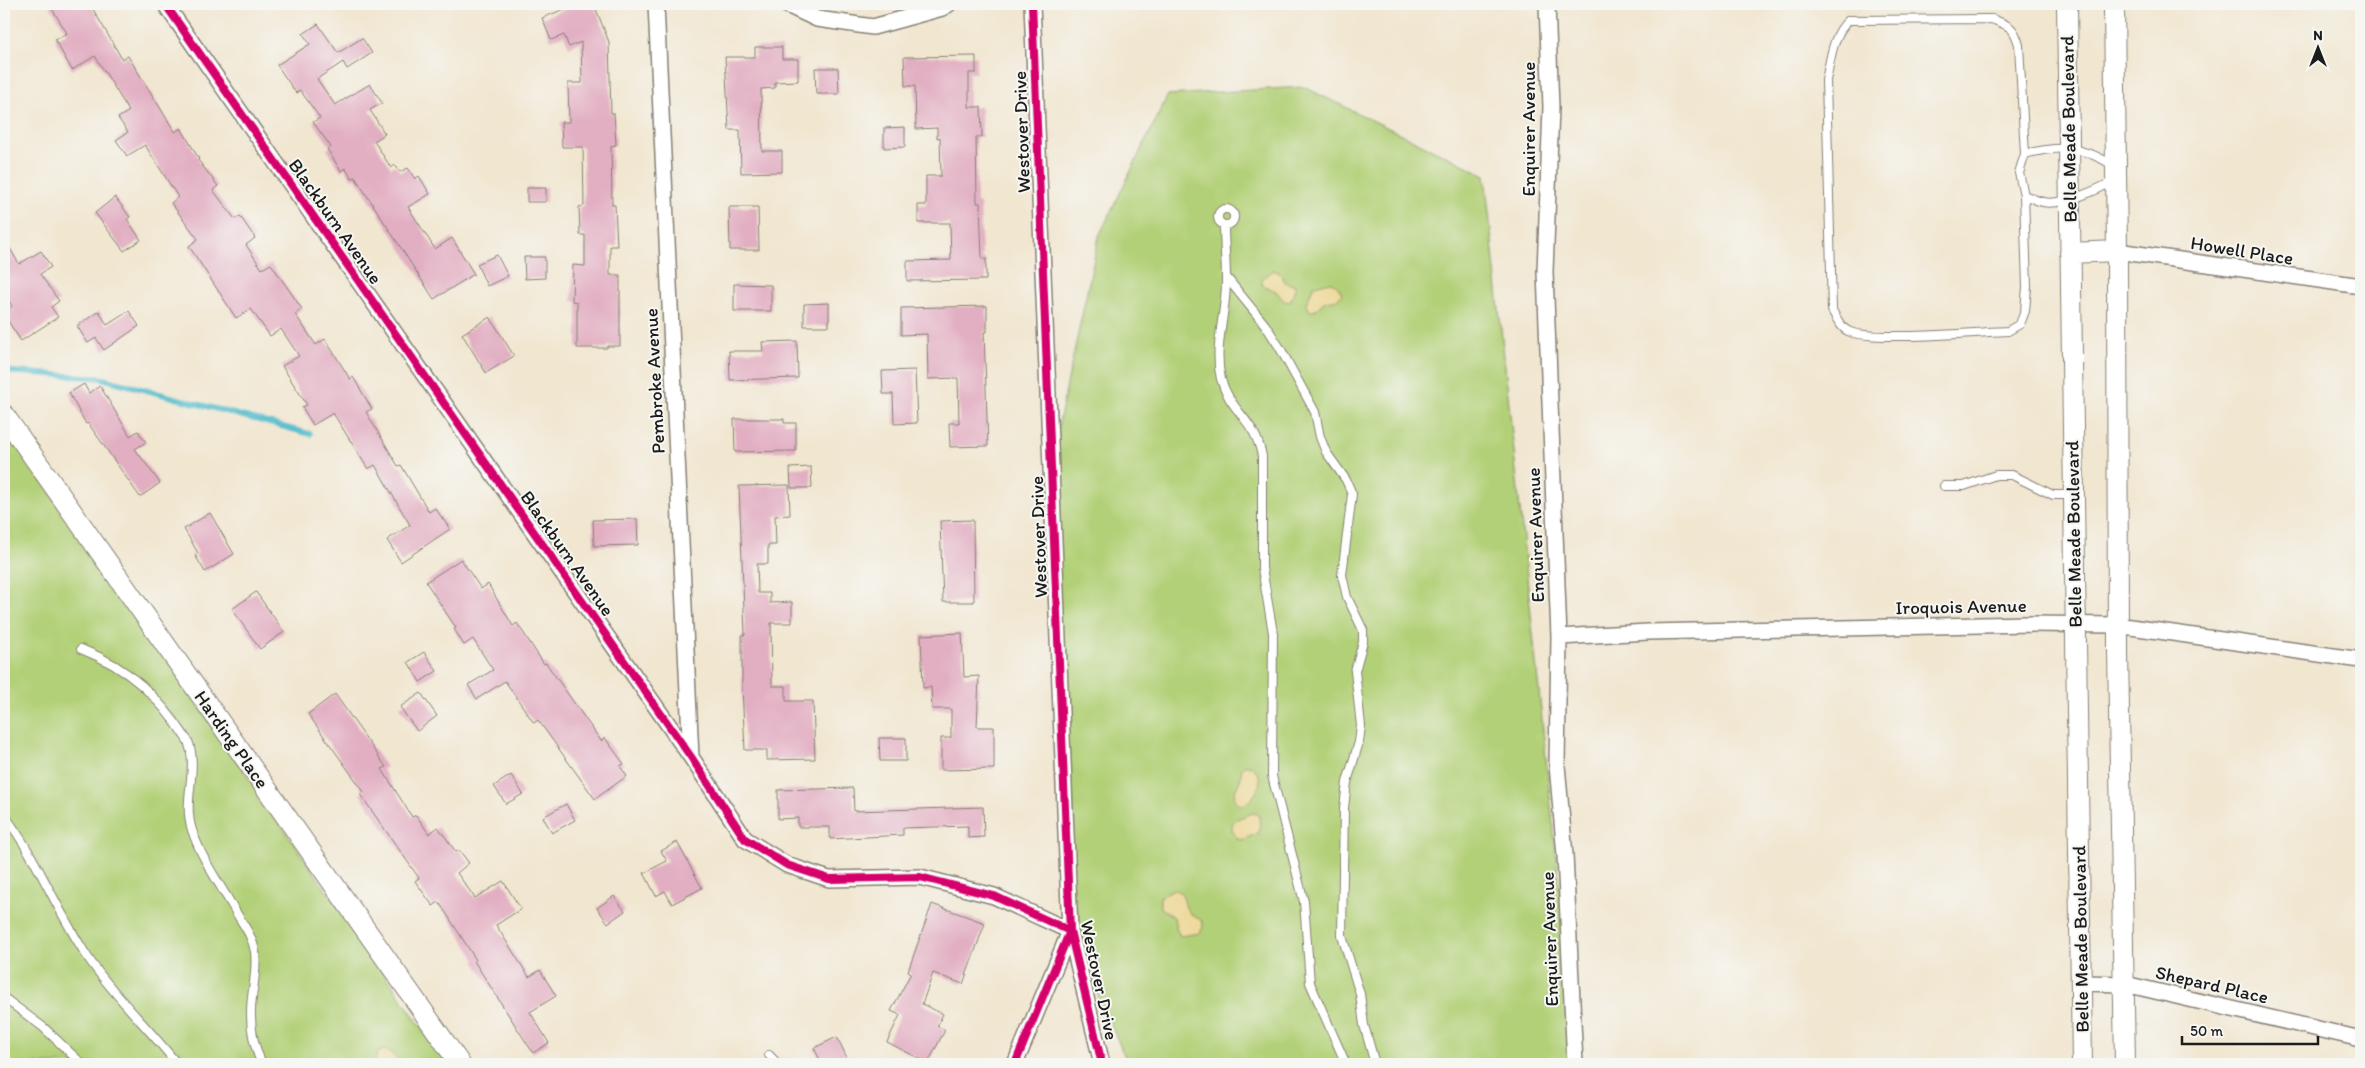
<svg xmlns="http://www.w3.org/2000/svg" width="2365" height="1068" font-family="Itim,sans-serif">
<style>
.green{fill:#b2d077;stroke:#67764a}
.sand{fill:#eeda9e;stroke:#857b5d}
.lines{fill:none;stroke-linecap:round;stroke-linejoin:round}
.stream{stroke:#4fbbcb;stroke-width:5.5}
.building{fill:#e2afc2}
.service-casing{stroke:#868176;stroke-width:10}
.minor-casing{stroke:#868176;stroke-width:18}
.secondary-casing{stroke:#868176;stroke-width:22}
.service{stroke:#fff;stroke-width:8}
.minor{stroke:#fff;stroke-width:15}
.secondary{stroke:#fff;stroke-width:20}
.cycleway-casing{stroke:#f6f6f2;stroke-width:11}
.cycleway{stroke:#d6006c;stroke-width:8}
.labels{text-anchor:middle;stroke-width:4;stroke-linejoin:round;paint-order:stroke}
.street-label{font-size:19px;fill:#1c1c1c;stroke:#f6f6f2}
</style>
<rect width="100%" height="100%" fill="#f6f6f2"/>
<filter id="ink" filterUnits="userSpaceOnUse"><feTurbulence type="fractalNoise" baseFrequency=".02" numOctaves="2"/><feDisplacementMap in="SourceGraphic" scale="10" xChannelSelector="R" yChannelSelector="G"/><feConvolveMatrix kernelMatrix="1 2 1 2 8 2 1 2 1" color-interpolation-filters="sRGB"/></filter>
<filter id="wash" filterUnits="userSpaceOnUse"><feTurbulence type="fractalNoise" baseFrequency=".0096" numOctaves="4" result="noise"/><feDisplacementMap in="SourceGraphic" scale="20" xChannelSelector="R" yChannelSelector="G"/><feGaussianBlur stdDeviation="1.12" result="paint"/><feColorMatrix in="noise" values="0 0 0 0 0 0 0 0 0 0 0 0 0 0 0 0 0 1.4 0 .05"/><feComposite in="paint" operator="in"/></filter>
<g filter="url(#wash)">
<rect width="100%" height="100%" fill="#f1e6d0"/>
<path class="green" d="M1304,87L1485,175L1578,1064H1128L1070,931L1050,464L1099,236L1168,95Z
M4,426L447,1064H4Z"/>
<path class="sand" d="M1274,270L1280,273L1285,282L1296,286L1290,302L1284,301L1276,291L1262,285V279Z
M1331,282C1336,284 1339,288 1342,294C1337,302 1332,299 1325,301L1314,311H1310L1306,303L1314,286Z
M1246,765L1252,766C1255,770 1260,775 1260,780C1260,790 1249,805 1240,805C1229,795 1237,790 1240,780C1242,776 1241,772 1242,768Z
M1253,813L1258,814L1260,823L1258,833L1242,840L1238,839L1232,830V824L1237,819Z
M1172,890C1186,891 1182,902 1188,911C1191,916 1198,918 1202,921L1203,927L1200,933L1180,936L1176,928L1174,917L1160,908V897Z
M384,1050L391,1052L400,1064H374L377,1054Z"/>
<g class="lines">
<path class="stream" d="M4,371L101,378L310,434"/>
</g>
<g id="blocks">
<path class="building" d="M49,4H90L122,59L128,56L175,132L181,128L199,159L198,160L218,186L213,190L235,219L240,216L255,238L246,245L262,269L271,264L302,309L295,314L316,345L325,339L350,379L353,377L372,409L366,412L398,466L401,465L429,512L435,508L450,529L401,562L387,540L410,525L375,465L368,469L333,413L313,425L302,407L307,405L282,366L299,356L281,329L270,336L251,309L236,318L189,246L198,239L171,203L178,197L145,145L127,156L116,140L128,132L118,118L129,111L95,56L72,70L55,40L67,33Z
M577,4H594L609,42L611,113H614L616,145L611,146L612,205H615L617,246H610V275H620V346H607V348H577V302L572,301L573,265L585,266V235H580L579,207L584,206L583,147H562L561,122H569L568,83H582L581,42L569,47L564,35L551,40L542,18Z
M318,24L338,53L362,38L372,53L347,69L343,62L317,79L335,105L370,84L382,103L370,110L385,134L374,141L391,168L395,165L400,172L408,168L415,179L419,176L430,194L408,207L435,249L452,238L474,274L434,299L355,177L352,179L345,168L341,171L327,149L331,147L313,122L320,118L300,90L296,93L277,65L310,44L303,34Z
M755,47H782V59H798V81L775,82V88L761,89L762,151H782V172L741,173L740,130H729L725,57H755Z
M976,56V73H969V107H981L982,137H976L977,203H980L982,259H986V280L907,281V261L951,260L950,223H918V205H926V176H941L940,137L937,138V128L916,129L915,86H905L904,57Z
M815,68H838L839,94H816Z
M905,127V147L884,148V128Z
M527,188H546V202H527Z
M115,197L130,217L127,219L141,240L124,251L95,213Z
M729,207H758L759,250H730Z
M4,238L19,264L41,251L51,267L40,274L59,301L51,307L58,317L21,341L4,315V312L12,306L4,292Z
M497,255L508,276L487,286L477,264Z
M524,257H545V278L525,279Z
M734,284L771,285V311H734Z
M829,303V326H804V304Z
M987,306V332H984L988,446L950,447L949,423H959L958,378L928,379L927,334L901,335V308Z
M99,311L107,325L129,311L139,326L104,350L96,338L88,343L77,326Z
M490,317L514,356L486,373L462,334Z
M797,341L798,378L730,380L729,351H763L762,342Z
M915,370L917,423L894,424L893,394H883L882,371Z
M84,384L89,393L100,386L130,436L138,431L146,442L135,449L160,483L140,497L88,423L86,424L69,393Z
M734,419H784V423H796V451L735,452Z
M811,467L812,488H791L790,468Z
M789,485L790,515L775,516L776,545H768V564H757L758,593H770V603L792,602V623H771L772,686H786V701H813L815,759L767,760V750H745L742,687V635H745L739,486Z
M210,513L234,554L205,572L195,555L198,553L184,529Z
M637,519L638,545L594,546L593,520Z
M973,520L974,602H943L940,521Z
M461,559L481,589L488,584L513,626L517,623L544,664L546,663L601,741L605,738L624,764L620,766L627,776L595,799L538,720L534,723L505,681L477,699L468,685L493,670L473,639L464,645L454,629L456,628L426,582Z
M256,592L284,632L260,649L232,609Z
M962,633L964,677L979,676L977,727H994V769L941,770V738H951V709H932L931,687L923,688L921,635Z
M424,652L437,671L420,682L408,662Z
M421,693L437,716L417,731L400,707Z
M335,694L386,767L382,769L412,817L416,815L429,834L438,827L456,852L459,850L469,863L457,873L475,898L503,881L521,909L496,925L529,977L540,970L556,996L530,1012L549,1043L533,1053L474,961L476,960L439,902L433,906L415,881L419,878L360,794L364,792L308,714Z
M879,738H906V761H880Z
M511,775L523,794L506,804L494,786Z
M853,788L854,811L983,807L984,837L968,838V826L903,828V835L830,839V827H798V818L778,819V790Z
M566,804L575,820L552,833L543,817Z
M677,842L702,888L672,904L665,891L656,896L644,873L667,861L661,851Z
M614,896L625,911L608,923L597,908Z
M932,904L985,923L963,984L933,973L922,1004L943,1014L937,1026L945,1030L928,1063L887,1042L900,1015L891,1011L911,973L908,971Z
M837,1037L850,1064H822L814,1048Z"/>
</g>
</g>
<g filter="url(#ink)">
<use href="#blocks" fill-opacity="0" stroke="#868176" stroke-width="1"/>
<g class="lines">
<defs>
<path id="service" d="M1992,19C2009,26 2014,26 2019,45L2025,154L2019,173L2024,195L2027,287L2025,311L2020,324L2008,331C1980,332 1867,342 1848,331C1840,327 1836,317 1832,310L1826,80C1831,59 1832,35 1849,20Z
M2025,154C2061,145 2083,146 2114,166
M2024,195C2030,197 2037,201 2043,202C2062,206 2098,190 2115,180
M1218 217a8 8 0 1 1 16 0a8 8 0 1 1-16 0Z
M1224,226C1224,243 1226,262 1226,279C1227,312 1213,346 1221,379C1230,412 1255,419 1262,456V568L1273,633L1272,776L1304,902L1310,983L1346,1064
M1227,278L1266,326L1280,348L1315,412L1320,437L1326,452L1346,480L1352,494L1342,575L1347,597L1363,630V642L1355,671L1361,726L1359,742L1347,782L1344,808L1342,936L1360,994L1364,1025L1375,1064
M1944,486H1964L1996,475H2012L2053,495H2073
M81,649C130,668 159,697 188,741C199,770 182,800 192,830C202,861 222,887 237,914C244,926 253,937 255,952C257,967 254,982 252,997C249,1021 252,1043 262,1064
M4,815C39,860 58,915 91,962C116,998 150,1029 177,1064
M4,998L43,1027L82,1064
M769,1055L778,1064"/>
<path id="minor" d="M165,4L691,757L745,839L787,865L829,879L920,877L994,896L1070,931L1015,1064
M656,4L691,757
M785,4L817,19L873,27L942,8L949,4
M1032,4L1070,931L1102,1064
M1547,4L1551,107L1545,272L1559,637L1557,765L1565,855L1575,1064
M2117,251L2361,286
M1559,637L1648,632L2028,624L2117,625L2361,660
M2082,983L2125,984L2361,1039"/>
<path id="secondary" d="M2067,4L2082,1064
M2114,4L2117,251L2118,651L2125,1064
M2070,253L2117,251
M4,415L460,1064"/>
</defs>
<use href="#service" class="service-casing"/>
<use href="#minor" class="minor-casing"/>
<use href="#secondary" class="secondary-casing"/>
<use href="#service" class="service"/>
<use href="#minor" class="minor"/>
<use href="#secondary" class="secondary"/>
<defs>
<path id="cycleway" d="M165,4L691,757L745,839L787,865L829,879L920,877L994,896L1070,931L1015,1064
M1032,4L1070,931L1102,1064"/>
</defs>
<use href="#cycleway" class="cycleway-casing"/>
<use href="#cycleway" class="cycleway"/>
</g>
</g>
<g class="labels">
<g class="street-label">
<text transform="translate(1528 129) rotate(-90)" y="7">Enquirer Avenue</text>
<text transform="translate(2068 129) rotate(-91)" y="7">Belle Meade Boulevard</text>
<text transform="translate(1021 132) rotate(-92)" y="7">Westover Drive</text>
<text transform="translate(336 221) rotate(55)" y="7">Blackburn Avenue</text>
<text transform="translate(2242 250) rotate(9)" y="7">Howell Place</text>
<text transform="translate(654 381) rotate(-93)" y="7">Pembroke Avenue</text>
<text transform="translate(2073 534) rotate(-91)" y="7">Belle Meade Boulevard</text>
<text transform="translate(1535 535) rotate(-92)" y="7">Enquirer Avenue</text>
<text transform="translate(1038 537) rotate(-92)" y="7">Westover Drive</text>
<text transform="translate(568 553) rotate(55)" y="7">Blackburn Avenue</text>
<text transform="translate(1961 606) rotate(-1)" y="7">Iroquois Avenue</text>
<text transform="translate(232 739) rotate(55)" y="7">Harding Place</text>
<text transform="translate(1549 939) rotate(-92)" y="7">Enquirer Avenue</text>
<text transform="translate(2080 939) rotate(-91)" y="7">Belle Meade Boulevard</text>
<text transform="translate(1100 980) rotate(78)" y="7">Westover Drive</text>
<text transform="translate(2212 984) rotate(13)" y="7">Shepard Place</text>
</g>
</g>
<rect width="2365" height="1068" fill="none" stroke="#f6f6f2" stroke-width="20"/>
<g transform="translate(2318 48)" stroke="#f6f6f2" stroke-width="4" paint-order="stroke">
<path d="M0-4L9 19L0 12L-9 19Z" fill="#1c1c1c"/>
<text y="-8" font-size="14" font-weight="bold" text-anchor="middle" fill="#1c1c1c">N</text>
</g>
<path d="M2182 1036v8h136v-8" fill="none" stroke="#1c1c1c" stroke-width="2.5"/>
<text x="2190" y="1036" font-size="15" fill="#1c1c1c" stroke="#f6f6f2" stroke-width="4" paint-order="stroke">50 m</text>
</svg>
